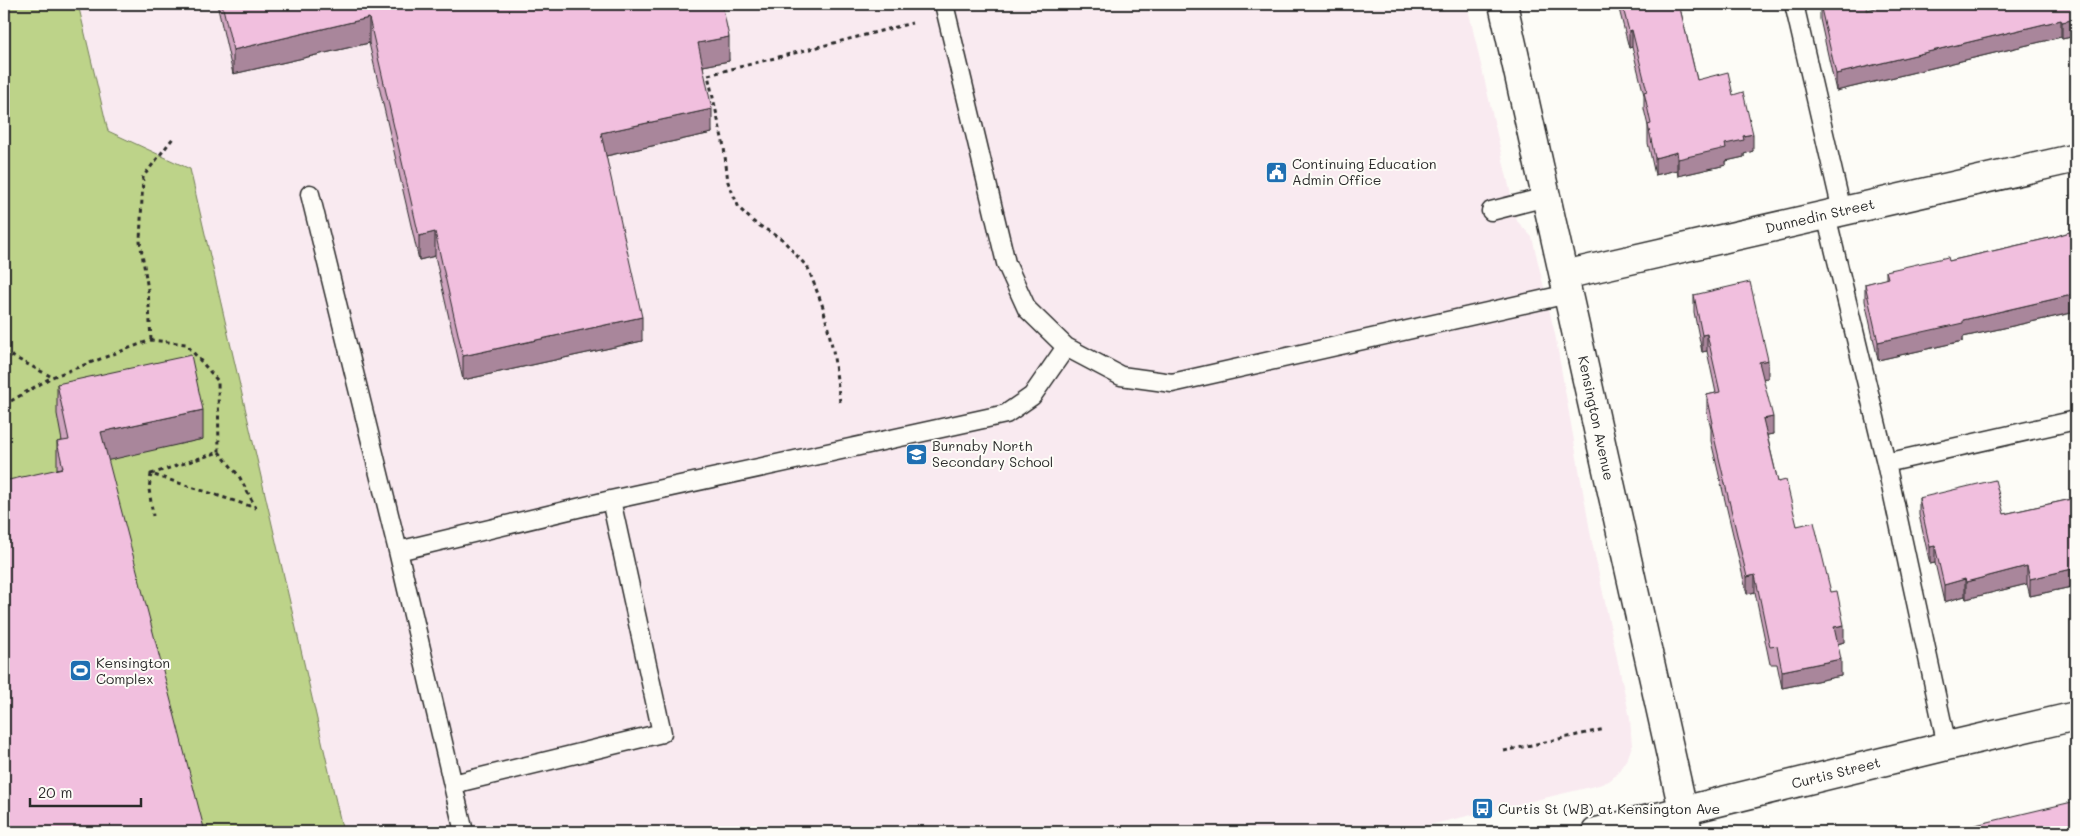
<svg xmlns="http://www.w3.org/2000/svg" width="2080" height="836" font-family="Mali,sans-serif">
<style>
.built{fill:#f9eaf0}
.green{fill:#bdd389;stroke:#747f5a}
.lines{fill:none;stroke-linecap:round;stroke-linejoin:round}
.lane-casing{stroke:#2b2b2b;stroke-width:21}
.street-casing{stroke:#2b2b2b;stroke-width:31}
.secondary-casing{stroke:#2b2b2b;stroke-width:31}
.path{stroke:#2b2b2b;stroke-width:3;stroke-dasharray:4 4;stroke-linecap:butt}
.lane{stroke:#fdfcf7;stroke-width:18}
.street{stroke:#fdfcf7;stroke-width:28}
.secondary{stroke:#fdfcf7;stroke-width:28}
.wall{fill:#cfa4bf;stroke:#2b2b2b}
.shaded-wall{fill:#a9869b;stroke:#2b2b2b}
.building{fill:#f1bfde;stroke:#2b2b2b}
.labels{text-anchor:middle;stroke-width:4;stroke-linejoin:round;paint-order:stroke}
.poi-label{font-size:14px;fill:#2b2b2b;stroke:#fdfcf7;text-anchor:start}
.street-label{font-size:14px;fill:#2b2b2b;stroke:#fdfcf7}
</style>
<rect width="100%" height="100%" fill="#fdfcf7"/>
<filter id="ink" filterUnits="userSpaceOnUse"><feTurbulence type="fractalNoise" baseFrequency=".02" numOctaves="2"/><feDisplacementMap in="SourceGraphic" scale="10" xChannelSelector="R" yChannelSelector="G"/><feConvolveMatrix kernelMatrix="1 2 1 2 8 2 1 2 1" color-interpolation-filters="sRGB"/></filter>
<g filter="url(#ink)">
<path class="built" d="M78,4H1467L1517,221L1532,237L1555,334L1592,542L1630,718L1632,746L1628,757L1616,775L1609,781L1599,785L1400,832H343L190,169L108,131Z"/>
<path class="green" d="M4,4H78L108,131L190,169L343,832H4Z"/>
<g class="lines">
<defs>
<path id="lane" d="M944,4L1006,263L1027,309L1066,347L1121,376L1172,383L1568,294
M1794,4L1842,211
M310,194L398,551L611,500L1006,414L1032,396L1066,347
M1491,211L1546,197
M1826,215L1886,463L1947,746
M1886,463L2076,420
M398,551L464,832
M453,784L662,733L611,500"/>
<path id="street" d="M1564,275L2076,158"/>
<path id="secondary" d="M1503,4L1688,832
M1596,832L1947,746L2076,716"/>
</defs>
<use href="#lane" class="lane-casing"/>
<use href="#street" class="street-casing"/>
<use href="#secondary" class="secondary-casing"/>
<path class="path" d="M151,340L148,290L140,241L143,177L173,138
M4,352L52,377
M840,402L833,350L823,307L808,268L782,239L755,223L739,208L728,182L724,147L708,75L912,23
M4,405L52,377L151,340L186,344L218,381L219,452L151,474L256,508
M219,452L239,476L256,508
M151,474L149,489L153,516
M1504,751L1605,729"/>
<use href="#lane" class="lane"/>
<use href="#street" class="street"/>
<use href="#secondary" class="secondary"/>
</g>
<path class="wall" d="M217,4H722L729,61L703,66L712,133L606,156L642,341L463,380L435,256L419,260L369,43L233,74Z
M1619,4H1679L1697,80L1733,95L1753,151L1744,154V157L1726,161V165L1678,176L1677,170L1655,175L1648,143V126L1644,109V95L1632,47L1629,48L1619,9Z
M1820,4H1866L1867,10L2076,4V36L2062,39L2061,37L1836,91L1820,19Z
M2076,230V312L1963,337V341L1878,360L1865,301V284L1886,279V271L1949,261L2054,237Z
M1694,295L1768,378H1763L1773,434L1767,435L1778,482L1797,526L1831,592L1844,642L1838,644L1841,676L1782,688L1777,664H1770L1755,592L1747,594L1711,441V429L1707,412V395L1716,393L1707,351L1702,352L1694,312Z
M57,384L203,439L57,469V442L62,441L57,414Z
M1919,498L2004,514L2076,498V586L2030,596L2027,584L1966,599L1965,596L1944,602L1935,563L1930,564L1919,515Z"/>
<path class="shaded-wall" d="M369,18V43L233,74V50Z
M2076,19V36L2062,39V22Z
M2061,20V37L1836,91V74Z
M1632,30V47L1629,48V31Z
M729,37V61L698,67V43Z
M712,109V133L601,157V133Z
M1753,134V151L1744,154V157L1726,161V165L1678,176V159L1725,144L1743,136Z
M1677,152V170L1655,175V158Z
M435,232V256L419,260V236Z
M2076,294V312L1963,337V341L1878,360V342L1963,320Z
M642,317V341L463,380V356Z
M1707,334V351L1702,352V335Z
M1768,360V378L1759,379V362Z
M203,410V439L101,462V432Z
M1773,417V434L1763,436V419Z
M1935,546V563L1930,564V547Z
M2027,566V584L1966,599V582Z
M2076,568V586L2030,596V579Z
M1755,575V592L1747,594V577Z
M1965,579V596L1944,602V585Z
M1844,625V642L1834,645V627Z
M1841,659V676L1782,688V671Z"/>
<path class="building" d="M222,4H722L729,37L698,43L712,109L601,133L642,317L463,356L435,232L419,236L369,18L233,50Z
M1622,4H1679L1697,80L1728,72L1733,95L1743,92L1753,134L1743,136L1744,140L1725,144L1726,148L1678,159L1677,152L1655,158L1648,125L1651,124L1644,92L1647,91L1632,30L1629,31Z
M1820,4H1866L1867,10L1895,4H2076V19L2062,22L2061,20L1836,74Z
M2076,230V294L1963,320V323L1878,342L1865,284L1888,278L1886,271L1948,257L1949,261L2054,237Z
M1750,282L1768,360L1759,362L1773,417L1763,419L1778,482L1786,480L1797,526L1814,522L1831,592L1837,591L1844,625L1834,627L1841,659L1782,671L1777,646L1770,647L1755,575L1747,577L1711,424L1713,423L1707,395L1720,392L1707,334L1702,335L1694,295Z
M191,355L203,410L101,432L205,832H4V481L63,468L57,442L69,440L57,384Z
M1995,480L2004,514L2076,498V568L2030,579L2027,566L1966,582L1965,579L1944,585L1935,546L1930,547L1919,498Z
M2076,800V832H1946L2072,802V801Z"/>
</g>
<defs>
<symbol id="civic-square" viewBox="-11 -11 22 22"><rect x="-9" y="-9" width="18" height="18" rx="4" fill="#1f6fb2" stroke="#fdfcf7"/><path d="M-.6-6.5H3V-4.5H.6V-3L4-1V1h2V6H-6V1h2V-1L-.6-3ZM-1.2 2.5V6h2.4V2.5Z" fill="#fff"/></symbol>
<symbol id="school-square" viewBox="-11 -11 22 22"><rect x="-9" y="-9" width="18" height="18" rx="4" fill="#1f6fb2" stroke="#fdfcf7"/><path d="M0-5L7-2L0 1L-7-2ZM-4 1L0 2.5L4 1V4Q0 6-4 4Z" fill="#fff"/></symbol>
<symbol id="stadium-square" viewBox="-11 -11 22 22"><rect x="-9" y="-9" width="18" height="18" rx="4" fill="#1f6fb2" stroke="#fdfcf7"/><path d="M0-5a6.5 5 0 1 0 0 10a6.5 5 0 1 0 0-10ZM-3.5-1.8h7v3.6h-7Z" fill="#fff"/></symbol>
<symbol id="bus-square" viewBox="-11 -11 22 22"><rect x="-9" y="-9" width="18" height="18" rx="4" fill="#1f6fb2" stroke="#fdfcf7"/><path d="M-5-6H5V4H4V6H2V4H-2V6H-4V4H-5ZM-3.5-4V0h7V-4ZM-3.5 1.2v1.5H-2V1.2ZM2 1.2v1.5H3.5V1.2Z" fill="#fff"/></symbol>
</defs>
<g fill-rule="evenodd">
<use href="#civic-square" x="1264" y="160" width="25" height="25"/>
<use href="#school-square" x="904" y="442" width="25" height="25"/>
<use href="#stadium-square" x="68" y="658" width="25" height="25"/>
<use href="#bus-square" x="1470" y="796" width="25" height="25"/>
</g>
<g class="labels">
<g class="poi-label">
<text x="1292" y="169">Continuing Education<tspan x="1292" dy="16">Admin Office</tspan></text>
<text x="932" y="451">Burnaby North<tspan x="932" dy="16">Secondary School</tspan></text>
<text x="96" y="668">Kensington<tspan x="96" dy="16">Complex</tspan></text>
<text x="1498" y="814">Curtis St (WB) at Kensington Ave</text>
</g>
<g class="street-label">
<text transform="translate(1820 216) rotate(-13)" y="5">Dunnedin Street</text>
<text transform="translate(1596 418) rotate(78)" y="5">Kensington Avenue</text>
<text transform="translate(1836 773) rotate(-14)" y="5">Curtis Street</text>
</g>
</g>
<rect width="2080" height="836" fill="none" stroke="#fdfcf7" stroke-width="20"/>
<rect x="10" y="10" width="2060" height="816" fill="none" stroke="#2b2b2b" stroke-width="2" filter="url(#ink)"/>
<path d="M30 798v8h111v-8" fill="none" stroke="#2b2b2b" stroke-width="2.5"/>
<text x="38" y="798" font-size="15" fill="#2b2b2b" stroke="#fdfcf7" stroke-width="4" paint-order="stroke">20 m</text>
</svg>
